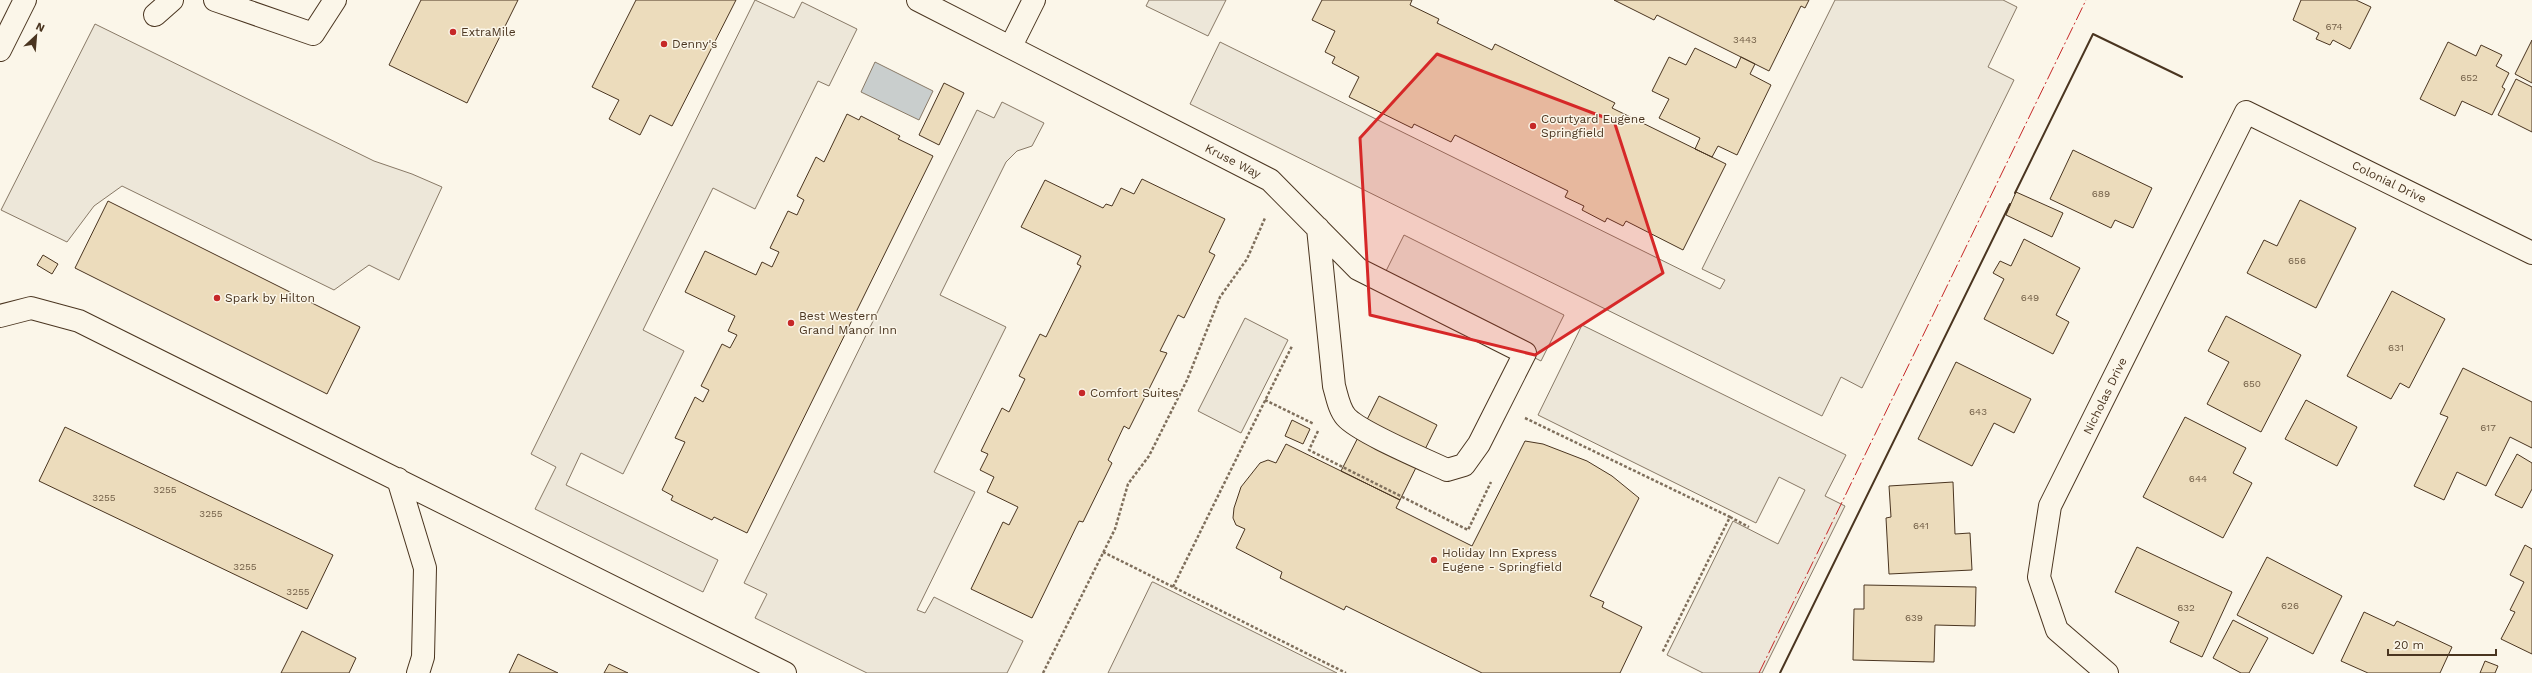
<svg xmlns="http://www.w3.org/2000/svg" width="2532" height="673" font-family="'Work Sans',sans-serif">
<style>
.parking{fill:#ede7d9;stroke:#887966}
.water{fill:#c9cecd;stroke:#887966}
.building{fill:#ecdcbc;stroke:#4a3520}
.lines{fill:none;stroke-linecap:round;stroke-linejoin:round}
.minor-casing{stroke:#4a3520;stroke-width:24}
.major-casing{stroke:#4a3520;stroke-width:24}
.path{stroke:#7f6f5c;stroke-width:2.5;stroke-dasharray:3 2;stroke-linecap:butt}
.minor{stroke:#fbf6e9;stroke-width:22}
.major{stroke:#fbf6e9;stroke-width:22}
.wall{stroke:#4a3520;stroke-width:2}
.power{stroke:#c62828;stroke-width:1;stroke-dasharray:14 3 2 3;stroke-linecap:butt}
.marked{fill:#d62828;fill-opacity:0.2;stroke:#d62828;stroke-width:3;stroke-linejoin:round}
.poi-dot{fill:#c62828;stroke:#fbf6e9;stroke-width:1.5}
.labels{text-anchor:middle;stroke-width:3;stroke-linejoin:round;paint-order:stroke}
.number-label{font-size:10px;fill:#725f47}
.poi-label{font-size:12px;fill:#4a3520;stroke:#fbf6e9;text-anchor:start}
.street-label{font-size:12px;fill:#4a3520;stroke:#fbf6e9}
</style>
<rect width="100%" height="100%" fill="#fbf6e9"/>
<path class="parking" d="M755,0L794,18L802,2L857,29L829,86L818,81L755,209L713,188L643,330L684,351L623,474L581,453L566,485L718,560L703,592L535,509L556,467L531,454Z
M1149,0H1226L1208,36L1146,6Z
M1835,0H2003L2017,7L1988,67L2014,80L1862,388L1841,377L1822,416L1190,104L1220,42L1720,289L1725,280L1702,269Z
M95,24L374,161L412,174L442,187L399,280L369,265L334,290L122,186L94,206L67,242L1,210Z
M1002,102L1044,123L1032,146L1017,151L1006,162L940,295L1006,327L934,472L975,492L917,610L925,613L934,597L1023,641L1007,673H867L755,618L767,594L744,583L977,110L994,118Z
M1404,235L1564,315L1541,361L1381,281Z
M1245,318L1288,340L1241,433L1198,411Z
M1582,325L1846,455L1825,496L1845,506L1762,673H1703L1667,655L1733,521L1778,544L1805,490L1779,477L1756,523L1538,415Z
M1152,582H1153L1337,673H1108Z"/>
<path class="water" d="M875,62L933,91L919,120L861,92Z"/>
<path class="building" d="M421,0H518L467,103L389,65Z
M636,0H736L672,126L650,115L640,135L609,119L619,100L592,87Z
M1322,0H1412L1410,5L1439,19L1437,23L1492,50L1495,44L1615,103L1612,108L1726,164L1683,250L1626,221L1623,226L1607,218L1605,222L1582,210L1584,206L1565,197L1568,191L1455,135L1451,142L1414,124L1412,128L1349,97L1359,77L1332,63L1335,57L1325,52L1335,31L1312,20Z
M1614,0H1809L1805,8L1801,6L1769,71L1657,15L1654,20Z
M2301,0H2356L2371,7L2350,49L2333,40L2330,45L2316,39L2319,33L2293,20Z
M2532,40V83L2515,74Z
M2448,42L2476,56L2481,45L2502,55L2496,66L2509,73L2502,87L2505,89L2492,115L2462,101L2455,116L2420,99Z
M1695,48L1736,68L1741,57L1755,64L1750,74L1771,85L1737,155L1718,146L1712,157L1695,149L1700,138L1659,118L1669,99L1652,91L1669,57L1686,65Z
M2516,79L2532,87V132L2498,115Z
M944,83L964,93L939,145L919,135Z
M847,114L859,120L861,116L900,136L898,139L933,156L747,533L714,517L712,520L671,500L673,496L662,490L685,442L675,438L695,397L703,402L709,390L701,386L722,344L730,348L737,335L728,331L735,316L685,292L705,251L756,275L762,262L772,267L779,252L770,248L788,211L797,215L804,200L797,196L816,157L824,162Z
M2073,150L2152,188L2133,228L2115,220L2111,228L2050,199Z
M1142,179L1225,219L1209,252L1215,255L1184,318L1178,315L1160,351L1167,353L1129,429L1124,426L1108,460L1112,463L1083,522L1079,521L1032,618L971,589L1003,522L1009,525L1018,507L987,492L994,477L980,470L988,454L981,451L1002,408L1009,412L1025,379L1019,376L1040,334L1046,337L1081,266L1077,264L1081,256L1021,227L1045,180L1103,208L1106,204L1112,206L1121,188L1134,194Z
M2016,192L2063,213L2052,237L2006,215Z
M2300,200L2356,228L2316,308L2247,273L2264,240L2277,246Z
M108,201L360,327L327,394L75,268Z
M2024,239L2080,268L2056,315L2069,322L2053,354L1984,319L2004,279L1993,273L2000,261L2011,266Z
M43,255L58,264L52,274L37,265Z
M2392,291L2445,319L2409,388L2400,383L2391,399L2347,376Z
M2226,316L2301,355L2261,432L2207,404L2229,362L2208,351Z
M1956,362L2031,399L2014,433L1994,423L1972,466L1918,439Z
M2463,368L2532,402V448L2510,437L2486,486L2457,472L2444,500L2414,486L2448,417L2440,414Z
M1379,396L1437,425L1400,500L1341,471Z
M2306,400L2357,427L2337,466L2285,439Z
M2185,417L2246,448L2233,473L2252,483L2223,538L2143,497Z
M1292,420L1310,429L1303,444L1285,436Z
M65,427L333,555L307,609L39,481Z
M1525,441L1543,444L1587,461L1612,476L1639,498L1590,596L1604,602L1602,607L1642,627L1620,673H1482L1346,606L1344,610L1280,578L1282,572L1236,548L1245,529L1236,525L1233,518L1234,508L1241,487L1260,463L1268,460L1276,463L1286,444L1400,500L1396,508L1472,546Z
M2517,454L2532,463V489L2522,508L2495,495Z
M1953,482L1955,534L1970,533L1972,570L1889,574L1886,518L1891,517L1889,486Z
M2525,545L2532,549V654L2501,639L2515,612L2510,610L2524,582L2510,575Z
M2137,547L2232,592L2202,657L2170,642L2179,622L2115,592Z
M2267,557L2342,596L2313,654L2237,615Z
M1864,585L1976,587L1975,626L1935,625L1934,662L1853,660L1854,609H1864Z
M2364,612L2394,626L2397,621L2452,647L2440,673H2368L2341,661Z
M2233,620L2268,638L2249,673H2241L2213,658Z
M302,631L356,658L349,673H281Z
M518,654L558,673H509Z
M2485,661L2498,666L2495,673H2480Z
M609,664L628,673H604Z"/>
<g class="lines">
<defs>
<path id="minor" d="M215,0L313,34L335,0
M918,0L1270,180L1358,269L1525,353L1479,444L1464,465L1447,470C1426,460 1359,432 1346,417C1339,409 1337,396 1334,386L1318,228
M155,15L172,0
M1011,46L1034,0
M0,316L31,308L79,321L785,673
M398,479L425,568L423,657L418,673
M2107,673L2057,630L2039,577L2050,506L2246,112L2532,253"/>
<path id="major" d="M0,50L25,0"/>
</defs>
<use href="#minor" class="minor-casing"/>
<use href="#major" class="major-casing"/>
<path class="path" d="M1265,400L1314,424
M1525,418L1730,517L1662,653
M1318,431L1309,450L1468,530L1491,482
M1730,517L1749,527
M1103,552L1346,673
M1173,587L1292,346
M1043,673L1115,529L1128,484L1149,456L1187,380L1220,297L1247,259L1265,218"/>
<use href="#minor" class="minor"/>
<use href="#major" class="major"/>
<path class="wall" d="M2015,193L2093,34L2182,77
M1780,673L2010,204"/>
<path class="power" d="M1759,673L2086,0"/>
</g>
<path class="marked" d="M1437,54L1614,121L1663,273L1535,355L1370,315L1360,138Z"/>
<g class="poi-dot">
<circle cx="453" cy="32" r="4"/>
<circle cx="664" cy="44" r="4"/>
<circle cx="1533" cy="126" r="4"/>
<circle cx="217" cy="298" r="4"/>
<circle cx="791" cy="323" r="4"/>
<circle cx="1082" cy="393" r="4"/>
<circle cx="1434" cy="560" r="4"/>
</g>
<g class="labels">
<g class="number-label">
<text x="2334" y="30">674</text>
<text x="1745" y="43">3443</text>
<text x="2469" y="81">652</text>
<text x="2101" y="197">689</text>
<text x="2297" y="264">656</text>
<text x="2030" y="301">649</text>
<text x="2396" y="351">631</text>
<text x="2252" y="387">650</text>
<text x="1978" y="415">643</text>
<text x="2488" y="431">617</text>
<text x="2198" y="482">644</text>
<text x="165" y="493">3255</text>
<text x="104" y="501">3255</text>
<text x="211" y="517">3255</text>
<text x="1921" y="529">641</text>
<text x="245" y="570">3255</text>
<text x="298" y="595">3255</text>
<text x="2290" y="609">626</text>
<text x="2186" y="611">632</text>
<text x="1914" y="621">639</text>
</g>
<g class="poi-label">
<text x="461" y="36">ExtraMile</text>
<text x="672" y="48">Denny's</text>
<text x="1541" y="123">Courtyard Eugene<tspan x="1541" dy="14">Springfield</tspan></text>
<text x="225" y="302">Spark by Hilton</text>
<text x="799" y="320">Best Western<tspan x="799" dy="14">Grand Manor Inn</tspan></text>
<text x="1090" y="397">Comfort Suites</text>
<text x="1442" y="557">Holiday Inn Express<tspan x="1442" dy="14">Eugene - Springfield</tspan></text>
</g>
<g class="street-label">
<text transform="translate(1233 161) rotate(27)" y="4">Kruse Way</text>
<text transform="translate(2389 182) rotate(26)" y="4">Colonial Drive</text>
<text transform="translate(2105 396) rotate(-64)" y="4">Nicholas Drive</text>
</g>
</g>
<g transform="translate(36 36) rotate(26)" stroke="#fbf6e9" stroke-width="3" paint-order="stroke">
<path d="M0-3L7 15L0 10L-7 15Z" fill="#4a3520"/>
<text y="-6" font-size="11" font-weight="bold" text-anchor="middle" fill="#4a3520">N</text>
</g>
<path d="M2388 649v6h108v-6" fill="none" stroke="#4a3520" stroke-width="2"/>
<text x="2394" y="649" font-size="12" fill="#4a3520" stroke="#fbf6e9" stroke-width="3" paint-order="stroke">20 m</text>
</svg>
